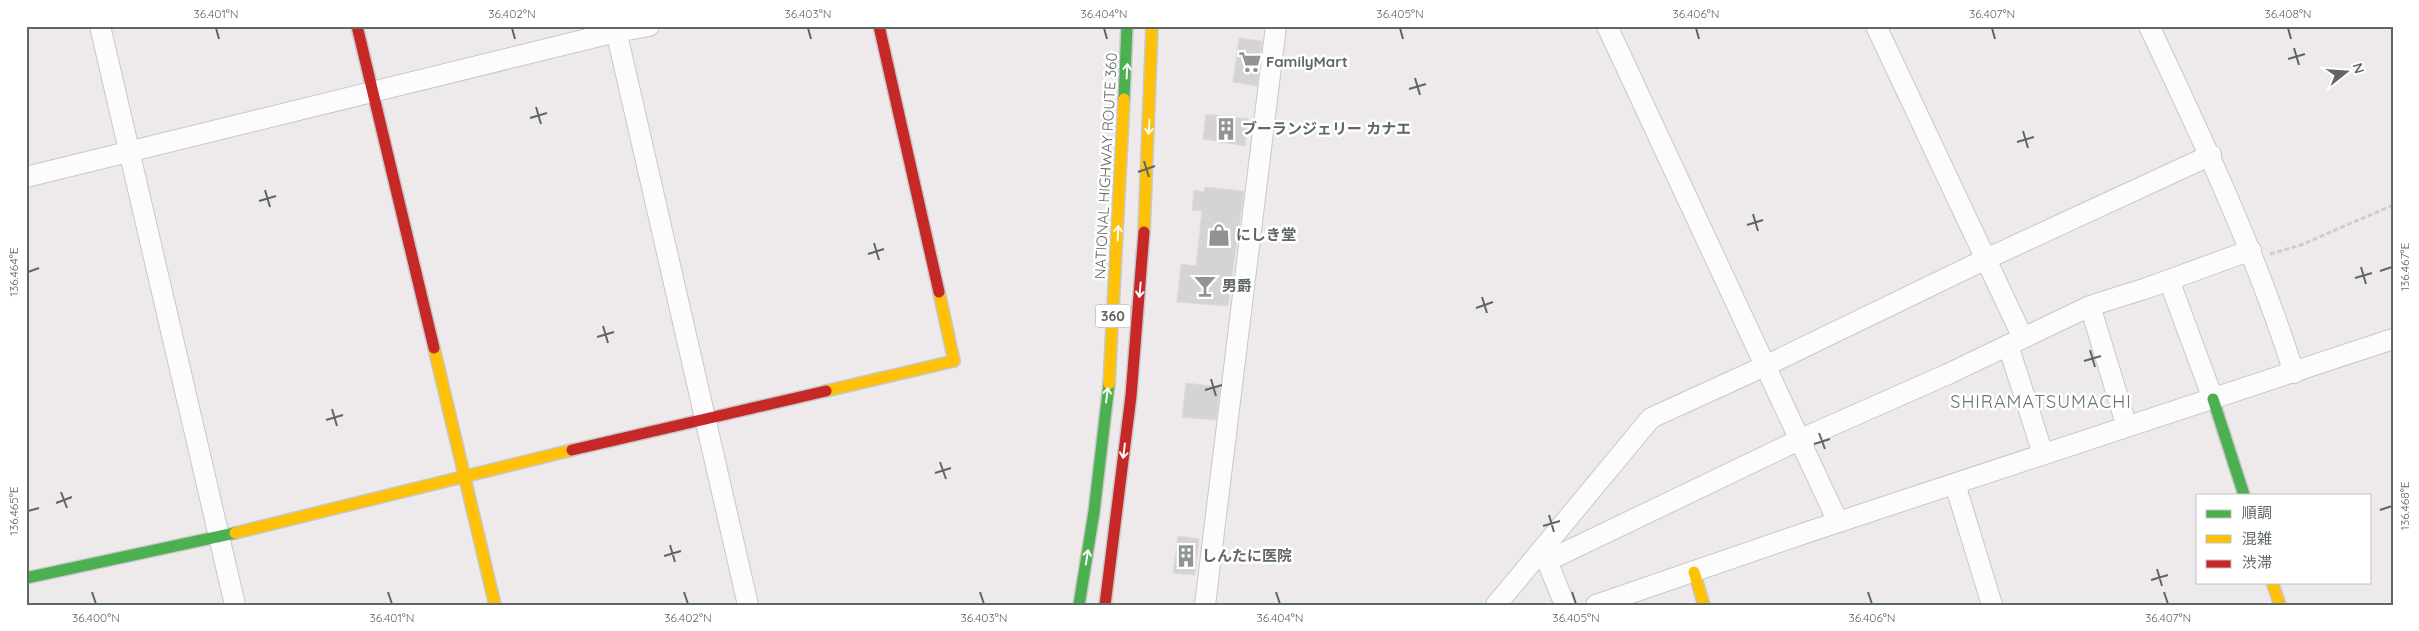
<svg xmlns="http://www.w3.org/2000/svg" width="2419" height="631" font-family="Quicksand,'Noto Sans JP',sans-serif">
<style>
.building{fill:#d5d3d3;stroke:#dedadc}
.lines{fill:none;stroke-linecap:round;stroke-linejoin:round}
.street-casing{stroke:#c8c8c8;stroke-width:22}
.fast-casing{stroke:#c7c8c8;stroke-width:14}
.slow-casing{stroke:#c7c8c8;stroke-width:14}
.jam-casing{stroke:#c7c8c8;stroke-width:14}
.path{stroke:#cdcec9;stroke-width:3;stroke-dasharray:5 2.5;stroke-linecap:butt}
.street{stroke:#fcfcfc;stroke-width:20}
.fast{stroke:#4caf50;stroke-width:11}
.slow{stroke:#ffc107;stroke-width:11}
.jam{stroke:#c62828;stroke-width:11}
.oneway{stroke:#f6fbf6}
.ticks{fill:none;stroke:#5f6762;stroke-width:2}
.labels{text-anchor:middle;stroke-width:5;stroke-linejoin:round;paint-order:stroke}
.shield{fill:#fff;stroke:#8f9591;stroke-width:1}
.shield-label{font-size:14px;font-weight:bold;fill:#5f6762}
.poi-label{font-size:15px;font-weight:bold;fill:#5f6762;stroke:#fff;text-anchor:start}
.street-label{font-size:15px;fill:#5f6762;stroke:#fff}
.quarter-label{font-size:18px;letter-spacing:1px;fill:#6b746d;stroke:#fff}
.neatline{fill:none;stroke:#5f6762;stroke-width:2}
.ticks-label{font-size:12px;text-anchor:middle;fill:#5f6762}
</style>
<rect width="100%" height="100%" fill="#eeeaec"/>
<path class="building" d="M1239,38L1262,41L1257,86L1233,82Z
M1206,114L1249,119L1245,146L1203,139Z
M1205,187L1244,191L1228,306L1177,302L1181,264L1196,266L1202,211L1192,210L1194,190L1204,192Z
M1186,383L1220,387L1216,420L1182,417Z
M1178,536L1199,539L1195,575L1173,573Z"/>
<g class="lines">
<defs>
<path id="street" d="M100,26L235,605
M615,26L748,605
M1607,26L1838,522
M1876,26L2023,338
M2149,26C2203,140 2256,253 2294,373
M26,177L616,32L649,26
M2169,280L2213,399
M2090,306L2127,427
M2008,345L2043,454
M1955,484L1992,605
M1550,548L1547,561L1565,605
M1547,561L1801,439L1948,374L2090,306L2147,288L2251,250
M1205,605L1276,26
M1496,605L1651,418L1765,366L1986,259L2211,155
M1596,605L1805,533L2393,339"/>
<path id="fast" d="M1124,99L1127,26
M2213,399L2244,495
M26,578L235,533
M1079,605L1094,512L1109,384"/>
<path id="slow" d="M1144,232L1152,26
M434,348L495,605
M1109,384L1124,99
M826,391L954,361L939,292
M235,533L572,450
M1694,572L1704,605
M2272,582L2280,605"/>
<path id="jam" d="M357,26L434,348
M879,26L939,292
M572,450L826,391
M1105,605L1131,396L1144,232"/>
</defs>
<use href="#street" class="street-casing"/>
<use href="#fast" class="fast-casing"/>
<use href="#slow" class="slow-casing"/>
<use href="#jam" class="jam-casing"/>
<path class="path" d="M2270,254L2301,245L2393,205"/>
<use href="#street" class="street"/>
<use href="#fast" class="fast"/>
<use href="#slow" class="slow"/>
<use href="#jam" class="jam"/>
</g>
<defs><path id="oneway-shaft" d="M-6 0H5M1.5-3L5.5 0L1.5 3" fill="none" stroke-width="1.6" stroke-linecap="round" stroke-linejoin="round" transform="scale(1.25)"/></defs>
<g class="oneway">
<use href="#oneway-shaft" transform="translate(1127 71) rotate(-87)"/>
<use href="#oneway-shaft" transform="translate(1149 127) rotate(93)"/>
<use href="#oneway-shaft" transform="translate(1118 233) rotate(-87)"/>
<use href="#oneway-shaft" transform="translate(1140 290) rotate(95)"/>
<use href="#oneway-shaft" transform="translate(1107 395) rotate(-83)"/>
<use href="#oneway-shaft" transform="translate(1124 451) rotate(97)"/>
<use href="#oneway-shaft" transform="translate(1087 557) rotate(-81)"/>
</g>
<path class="ticks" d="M216,28L219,39M512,28L515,39M808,28L811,39M1104,28L1107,39M1400,28L1403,39M1696,28L1699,39M1992,28L1995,39M2288,28L2291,39M2294,48L2299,65M2288,59L2305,54M1415,78L1420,95M1409,89L1426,84M536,107L541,124M530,118L547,113M2023,131L2028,148M2017,142L2034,137M1144,161L1149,177M1138,172L1155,166M265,190L270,207M259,201L276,196M1753,214L1758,231M1747,225L1763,220M874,243L879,260M868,254L884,249M2361,267L2366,284M2380,271L2392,267M28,272L39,268M2355,278L2372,273M1482,297L1487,313M1476,308L1493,302M603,326L608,343M597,337L614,332M2090,350L2095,367M2084,361L2101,356M1211,379L1216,396M1205,390L1222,385M332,409L337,426M326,420L343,415M1819,433L1825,449M1814,444L1830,439M940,462L946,479M935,473L951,468M61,492L67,508M56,503L72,497M2380,510L2392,506M28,511L39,508M1549,515L1554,532M1543,526L1560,521M670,545L675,562M664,556L681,551M2157,569L2162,586M2151,580L2168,575M92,592L96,604M388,592L392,604M684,592L688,604M980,592L984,604M1276,592L1280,604M1572,592L1576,604M1868,592L1872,604M2164,592L2168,604"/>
<defs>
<symbol id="supermarket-bare" viewBox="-9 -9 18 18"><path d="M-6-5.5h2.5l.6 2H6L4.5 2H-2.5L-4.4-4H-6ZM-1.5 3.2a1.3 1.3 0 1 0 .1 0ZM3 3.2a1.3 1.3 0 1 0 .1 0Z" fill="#919592" stroke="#fff" stroke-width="2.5" paint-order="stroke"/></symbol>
<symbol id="building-bare" viewBox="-9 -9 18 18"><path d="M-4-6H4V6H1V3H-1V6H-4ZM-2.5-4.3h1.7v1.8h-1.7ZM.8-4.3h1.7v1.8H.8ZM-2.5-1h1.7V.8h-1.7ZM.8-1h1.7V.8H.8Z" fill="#919592" stroke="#fff" stroke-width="2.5" paint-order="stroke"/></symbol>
<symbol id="shop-bare" viewBox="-9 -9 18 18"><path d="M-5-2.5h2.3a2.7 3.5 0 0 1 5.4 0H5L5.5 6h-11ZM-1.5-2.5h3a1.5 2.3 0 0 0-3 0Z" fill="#919592" stroke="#fff" stroke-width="2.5" paint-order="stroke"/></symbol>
<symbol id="bar-bare" viewBox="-9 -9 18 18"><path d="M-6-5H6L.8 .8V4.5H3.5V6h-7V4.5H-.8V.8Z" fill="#919592" stroke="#fff" stroke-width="2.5" paint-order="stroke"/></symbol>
</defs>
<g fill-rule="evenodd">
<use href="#supermarket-bare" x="1234" y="46" width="32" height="32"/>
<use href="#building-bare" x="1210" y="113" width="32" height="32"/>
<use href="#shop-bare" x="1203" y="219" width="32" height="32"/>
<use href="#bar-bare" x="1189" y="270" width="32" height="32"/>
<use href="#building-bare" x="1170" y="540" width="32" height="32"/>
</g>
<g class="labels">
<rect class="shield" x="1095.5" y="304.5" width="35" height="23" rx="4"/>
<g class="shield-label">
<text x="1113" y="321">360</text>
</g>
<g class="poi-label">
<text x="1266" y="67">FamilyMart</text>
<text x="1242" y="134">ブーランジェリー カナエ</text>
<text x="1236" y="240">にしき堂</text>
<text x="1222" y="291">男爵</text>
<text x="1202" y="561">しんたに医院</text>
</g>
<g class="street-label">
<text transform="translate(1106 166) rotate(-87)" y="5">NATIONAL HIGHWAY ROUTE 360</text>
</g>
<g class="quarter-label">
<text x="2041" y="408">SHIRAMATSUMACHI</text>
</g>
</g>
<rect width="2419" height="631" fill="none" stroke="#ffffff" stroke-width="55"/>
<rect x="2196" y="494" width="175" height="90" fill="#ffffff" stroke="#bfc2c0"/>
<rect x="2206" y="510" width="25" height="8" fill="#4caf50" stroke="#bfc2c0"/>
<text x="2242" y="518" font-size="15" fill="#5f6762">順調</text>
<rect x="2206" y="535" width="25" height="8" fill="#ffc107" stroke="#bfc2c0"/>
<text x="2242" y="544" font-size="15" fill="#5f6762">混雑</text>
<rect x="2206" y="560" width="25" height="8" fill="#c62828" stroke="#bfc2c0"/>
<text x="2242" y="568" font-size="15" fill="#5f6762">渋滞</text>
<g transform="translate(2346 72) rotate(73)" stroke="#ffffff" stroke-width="4" paint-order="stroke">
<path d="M0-4L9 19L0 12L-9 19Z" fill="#5f6762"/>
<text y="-8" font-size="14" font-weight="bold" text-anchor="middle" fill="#5f6762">N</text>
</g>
<rect x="28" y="28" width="2364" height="576" class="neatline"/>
<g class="ticks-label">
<text x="216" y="18">36.401°N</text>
<text x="512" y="18">36.402°N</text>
<text x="808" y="18">36.403°N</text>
<text x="1104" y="18">36.404°N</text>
<text x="1400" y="18">36.405°N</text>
<text x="1696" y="18">36.406°N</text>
<text x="1992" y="18">36.407°N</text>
<text x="2288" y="18">36.408°N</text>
<text transform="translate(2405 267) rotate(-90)" y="4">136.467°E</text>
<text transform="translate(14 272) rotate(-90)" y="4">136.464°E</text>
<text transform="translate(2405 506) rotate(-90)" y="4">136.468°E</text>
<text transform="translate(14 511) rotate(-90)" y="4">136.465°E</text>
<text x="96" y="622">36.400°N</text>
<text x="392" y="622">36.401°N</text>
<text x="688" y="622">36.402°N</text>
<text x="984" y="622">36.403°N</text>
<text x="1280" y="622">36.404°N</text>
<text x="1576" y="622">36.405°N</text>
<text x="1872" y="622">36.406°N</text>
<text x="2168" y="622">36.407°N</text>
</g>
</svg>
